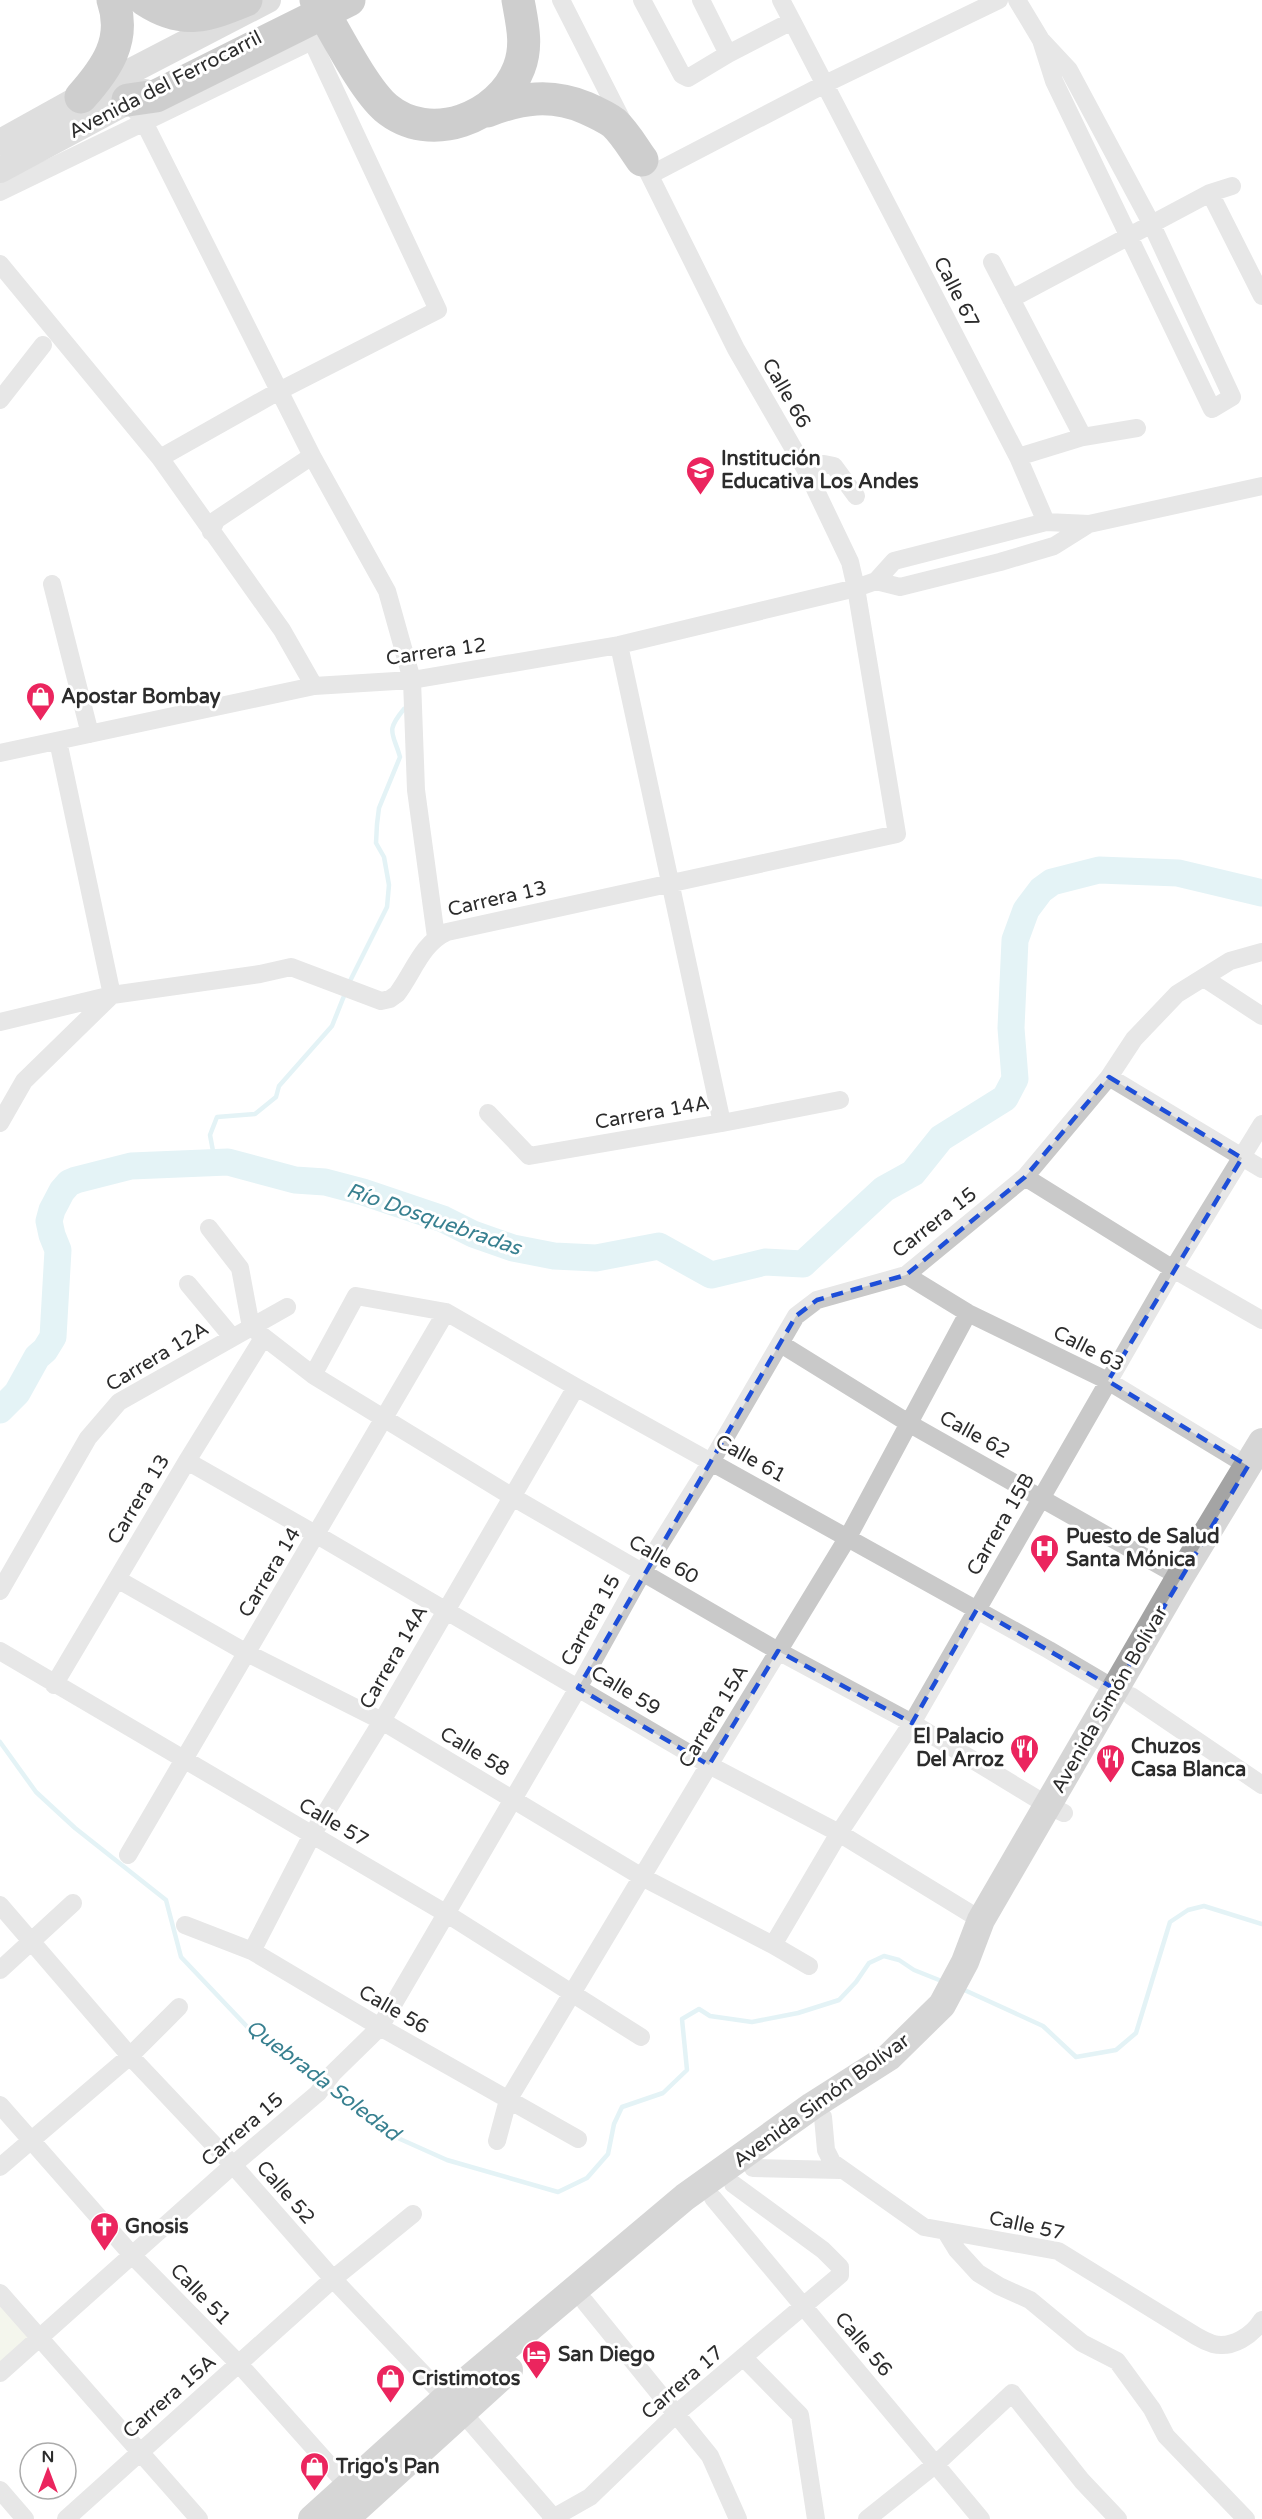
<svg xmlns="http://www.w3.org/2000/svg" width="1262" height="2519" font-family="'Varela Round',sans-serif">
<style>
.green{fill:#e6ead8}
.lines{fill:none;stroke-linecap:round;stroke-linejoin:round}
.stream{stroke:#c3e4eb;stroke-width:4.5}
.river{stroke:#c3e4eb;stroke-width:27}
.street{stroke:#c9c9c9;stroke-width:18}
.secondary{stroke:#b6b6b6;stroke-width:26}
.primary{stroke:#a4a4a4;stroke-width:28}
.highway{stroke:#939393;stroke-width:33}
.marked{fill:none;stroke:#1d4ed8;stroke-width:4.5;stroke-dasharray:12 8;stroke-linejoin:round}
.labels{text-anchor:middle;stroke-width:6;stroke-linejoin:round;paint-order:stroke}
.street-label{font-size:20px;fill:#2c2c2c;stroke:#fff}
.poi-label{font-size:20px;font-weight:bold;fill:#2c2c2c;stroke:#fff;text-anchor:start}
.water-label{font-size:21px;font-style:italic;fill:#388090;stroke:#fff}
</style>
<rect width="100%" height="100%" fill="#fff"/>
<path class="green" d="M0,2293L39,2337L0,2373Z"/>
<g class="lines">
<path class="stream" d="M349,983L387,907L389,885L384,857L376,843L377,824L379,808L400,757C393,732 385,732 404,709
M210,1161L213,1151L210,1135L217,1117L255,1114L276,1097L279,1086L332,1026L346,991
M0,1742L36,1792L75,1828L166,1900L181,1957L255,2035L321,2081
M960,1988L1043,2026L1076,2057L1116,2050L1136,2033L1170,1922L1188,1910L1204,1906L1262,1924
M328,2086L400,2139L447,2160L558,2192L587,2178L608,2154L614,2124L622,2107L663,2093L687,2070L682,2019L699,2009L710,2016L752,2022L798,2013L839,2000L856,1982L869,1963L884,1956L899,1960L914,1970L944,1982"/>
<path class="river" d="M0,1410L17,1393L37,1357L45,1350L53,1337L58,1250L52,1235L49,1221L52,1210L62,1191L69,1183L76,1180L131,1166L228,1162L295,1180L325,1182L363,1192L443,1219L473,1234L513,1248L554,1256L596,1258L659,1246L711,1275L765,1262L803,1264L884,1189L913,1173L941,1138L1005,1098L1015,1079L1011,1028L1015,940L1026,910L1041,890L1052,882L1099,870L1178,873L1262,893"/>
<path class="street" d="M561,0L624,124
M642,0L682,75L688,78L728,54L792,21L1018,457L1046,522
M701,0L728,54
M781,0L792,21
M1017,0L1041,40L1054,81L1212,409L1232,397L1151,223L1069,70L1041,40
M128,100L144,122L312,456L387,591L412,680L416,790L436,937
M650,175L825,84L999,0
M0,192L312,41
M1210,193L1262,296
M992,262L1083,437
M0,264L160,458L282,630L314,686
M1011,299L1210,193L1232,186
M0,400L43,345
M1018,457L1083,437L1137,428
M160,458L279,391L438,310L312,41L304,16
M807,472L824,464L834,466L856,496
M211,532L216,520L312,456
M876,581L900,587L1000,562L1054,546L1089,524
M52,584L90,734
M619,645L722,1123
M58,741L112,995
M0,753L314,686L412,680L619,645L856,588L876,581L894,561L1046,522L1089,524L1262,486
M1204,978L1262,1016
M0,1022L112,995L260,974L291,967L381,1001L390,999L397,994C413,973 422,943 447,932L897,834L856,588L850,562L807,472L736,349L639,154
M1109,1077L1262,1169
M488,1113L529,1156L722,1123L840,1100
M0,1123L24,1081L112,995
M1025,1177L1173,1269L1262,1320
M209,1228L240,1268L251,1327L313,1375L511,1496L778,1651L912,1723L1047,1805L1064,1813
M906,1275L968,1313L1108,1381L1248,1466
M188,1284L232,1337
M781,1344L910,1424L1180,1577
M313,1375L356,1296L446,1312L576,1387L1049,1650L1115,1689
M187,1461L317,1535L709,1765L839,1833L981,1920
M117,1579L247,1653L382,1721L642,1877L773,1945L809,1966
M0,1591L88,1438L119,1402L287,1307
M0,1651L447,1914L641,2037
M54,1685L187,1461L263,1338
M1131,1696L1262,1785
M128,1855L446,1312
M0,1905L130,2056L233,2165L333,2279L446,2398
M185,1925L252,1951L380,2027L578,2139
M773,1945L839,1833L912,1723L1173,1269L1262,1124
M252,1951L312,1835L382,1721L576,1387
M0,1970L73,1903
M0,2105L132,2255L239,2364L348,2486
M823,2117L826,2150L832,2162L924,2227L1058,2251L1196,2336C1201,2339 1207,2342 1213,2344C1232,2349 1253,2335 1262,2320
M497,2141L508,2100L709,1765L848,1537L968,1313
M0,2167L130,2056L179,2007
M753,2168L841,2170
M713,2198L981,2519
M946,2232L957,2250L978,2273L999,2286L1030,2300L1082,2343L1117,2361L1152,2409L1166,2436L1246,2519
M0,2293L199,2519
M585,2302L710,2456L738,2519
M744,2358L800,2415L816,2519
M0,2373L233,2165L318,2093L333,2073L380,2027L578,1688L642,1573L711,1462L796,1316L817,1300L906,1275L1025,1177L1109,1077L1134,1039L1177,994L1230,961L1262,952
M462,2412L553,2517
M0,2490L25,2519
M66,2519L333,2279L413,2214
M551,2519L590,2497L677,2413L840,2275V2267L823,2250L733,2184
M867,2519L936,2464L1012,2393L1082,2481L1118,2519"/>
<path class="secondary" d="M0,142L81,97L268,0
M0,170L145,92"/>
<path class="primary" d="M312,2519L446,2398L685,2197L812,2106L889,2057L942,2005L965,1962L981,1920L1180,1577L1262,1442
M345,2519L509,2370"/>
<path class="highway" d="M145,0C183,25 207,16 246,0
M316,0C334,29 362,87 386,108C430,145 500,118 519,68C528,45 522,23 518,0
M81,97C106,69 127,40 113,0
M128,100L156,96L349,0
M487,111C521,98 551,93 586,108C595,112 606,117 614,123C625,133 634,149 642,160"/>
</g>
<path d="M0 0H1262V2519H0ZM1109,1077L1242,1158L1108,1381L1248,1466L1115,1689L977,1609L912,1723L778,1651L709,1765L578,1688L796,1316L817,1300L906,1275L1025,1177Z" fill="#fff" fill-opacity=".55" fill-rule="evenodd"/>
<path class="marked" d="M1109,1077L1242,1158L1108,1381L1248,1466L1115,1689L977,1609L912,1723L778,1651L709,1765L578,1688L796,1316L817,1300L906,1275L1025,1177Z"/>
<defs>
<symbol id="school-pin" viewBox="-11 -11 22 30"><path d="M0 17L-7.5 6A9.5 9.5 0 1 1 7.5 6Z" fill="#eb255e" stroke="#fff"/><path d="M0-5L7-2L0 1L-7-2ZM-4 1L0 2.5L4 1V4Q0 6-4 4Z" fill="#fff"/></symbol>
<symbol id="shop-pin" viewBox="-11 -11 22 30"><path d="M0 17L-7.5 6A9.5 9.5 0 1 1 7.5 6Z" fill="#eb255e" stroke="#fff"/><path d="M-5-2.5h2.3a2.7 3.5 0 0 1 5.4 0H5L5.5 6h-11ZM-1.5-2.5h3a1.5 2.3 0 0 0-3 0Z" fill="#fff"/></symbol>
<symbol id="hospital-pin" viewBox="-11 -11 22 30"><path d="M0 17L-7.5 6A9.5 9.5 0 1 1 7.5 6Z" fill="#eb255e" stroke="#fff"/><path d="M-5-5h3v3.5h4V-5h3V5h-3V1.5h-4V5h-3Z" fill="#fff"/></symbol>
<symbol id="restaurant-pin" viewBox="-11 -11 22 30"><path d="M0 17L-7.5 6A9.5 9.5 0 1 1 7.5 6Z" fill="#eb255e" stroke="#fff"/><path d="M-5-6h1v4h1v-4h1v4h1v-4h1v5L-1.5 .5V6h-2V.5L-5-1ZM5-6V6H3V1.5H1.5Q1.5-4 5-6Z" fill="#fff"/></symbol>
<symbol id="church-pin" viewBox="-11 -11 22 30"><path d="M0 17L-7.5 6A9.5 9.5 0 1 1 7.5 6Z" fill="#eb255e" stroke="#fff"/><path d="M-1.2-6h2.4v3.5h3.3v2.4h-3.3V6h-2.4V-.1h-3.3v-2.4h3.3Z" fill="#fff"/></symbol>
<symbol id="hotel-pin" viewBox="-11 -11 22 30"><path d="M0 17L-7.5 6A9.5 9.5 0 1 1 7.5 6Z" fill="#eb255e" stroke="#fff"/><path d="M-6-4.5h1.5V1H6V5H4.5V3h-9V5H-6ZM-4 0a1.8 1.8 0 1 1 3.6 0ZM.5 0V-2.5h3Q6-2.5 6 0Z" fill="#fff"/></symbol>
</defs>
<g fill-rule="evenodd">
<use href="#school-pin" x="684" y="454" width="33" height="45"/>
<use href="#shop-pin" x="24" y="680" width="33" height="45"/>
<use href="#hospital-pin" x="1028" y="1532" width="33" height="45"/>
<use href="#restaurant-pin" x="1008" y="1732" width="33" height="45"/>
<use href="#restaurant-pin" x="1094" y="1742" width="33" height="45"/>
<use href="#church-pin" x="88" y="2210" width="33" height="45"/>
<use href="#hotel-pin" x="520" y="2338" width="33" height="45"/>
<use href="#shop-pin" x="374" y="2362" width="33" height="45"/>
<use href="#shop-pin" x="298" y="2450" width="33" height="45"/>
</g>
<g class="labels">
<g class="street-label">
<text transform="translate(165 84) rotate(-27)" y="7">Avenida del Ferrocarril</text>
<text transform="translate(957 292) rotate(63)" y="7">Calle 67</text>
<text transform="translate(787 393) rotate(60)" y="7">Calle 66</text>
<text transform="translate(436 651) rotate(-8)" y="7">Carrera 12</text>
<text transform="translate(497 898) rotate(-13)" y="7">Carrera 13</text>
<text transform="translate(652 1112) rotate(-10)" y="7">Carrera 14A</text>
<text transform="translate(934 1222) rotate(-38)" y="7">Carrera 15</text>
<text transform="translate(1089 1348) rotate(27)" y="7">Calle 63</text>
<text transform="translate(157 1356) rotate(-31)" y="7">Carrera 12A</text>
<text transform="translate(975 1434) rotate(29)" y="7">Calle 62</text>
<text transform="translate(751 1458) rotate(29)" y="7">Calle 61</text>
<text transform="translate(138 1499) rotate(-59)" y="7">Carrera 13</text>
<text transform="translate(1000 1524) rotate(-60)" y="7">Carrera 15B</text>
<text transform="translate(664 1559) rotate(30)" y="7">Calle 60</text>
<text transform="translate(269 1572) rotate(-59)" y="7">Carrera 14</text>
<text transform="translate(590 1620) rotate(-61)" y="7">Carrera 15</text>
<text transform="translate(393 1657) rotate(-60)" y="7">Carrera 14A</text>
<text transform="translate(626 1690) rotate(31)" y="7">Calle 59</text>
<text transform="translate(1109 1699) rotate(-60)" y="7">Avenida Simón Bolívar</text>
<text transform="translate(713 1716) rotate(-59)" y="7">Carrera 15A</text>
<text transform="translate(475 1751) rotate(31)" y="7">Calle 58</text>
<text transform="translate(334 1822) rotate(30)" y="7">Calle 57</text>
<text transform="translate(394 2009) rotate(30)" y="7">Calle 56</text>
<text transform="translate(821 2100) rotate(-36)" y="7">Avenida Simón Bolívar</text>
<text transform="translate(242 2129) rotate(-41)" y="7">Carrera 15</text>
<text transform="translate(286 2192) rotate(49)" y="7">Calle 52</text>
<text transform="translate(1027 2225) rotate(12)" y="7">Calle 57</text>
<text transform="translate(201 2294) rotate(46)" y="7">Calle 51</text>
<text transform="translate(864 2344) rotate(50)" y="7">Calle 56</text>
<text transform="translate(682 2382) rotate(-41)" y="7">Carrera 17</text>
<text transform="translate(169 2396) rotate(-41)" y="7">Carrera 15A</text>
</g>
<g class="poi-label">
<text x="721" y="465">Institución<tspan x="721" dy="23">Educativa Los Andes</tspan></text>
<text x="61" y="703">Apostar Bombay</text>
<text x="1066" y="1543">Puesto de Salud<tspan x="1066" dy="23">Santa Mónica</tspan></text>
<text x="1004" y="1743" text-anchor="end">El Palacio<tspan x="1004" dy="23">Del Arroz</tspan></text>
<text x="1131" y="1753">Chuzos<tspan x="1131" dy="23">Casa Blanca</tspan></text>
<text x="125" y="2233">Gnosis</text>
<text x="558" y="2361">San Diego</text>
<text x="412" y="2385">Cristimotos</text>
<text x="336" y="2473">Trigo's Pan</text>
</g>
<g class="water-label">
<text transform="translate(434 1219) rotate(19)" y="7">Río Dosquebradas</text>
<text transform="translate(323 2080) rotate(37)" y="7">Quebrada Soledad</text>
</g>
</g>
<g transform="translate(48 2471)"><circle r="28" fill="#ffffff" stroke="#ababab" stroke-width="1.5"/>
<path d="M0-4.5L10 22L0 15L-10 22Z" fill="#eb255e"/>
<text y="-9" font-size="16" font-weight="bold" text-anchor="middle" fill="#2c2c2c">N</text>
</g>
</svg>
